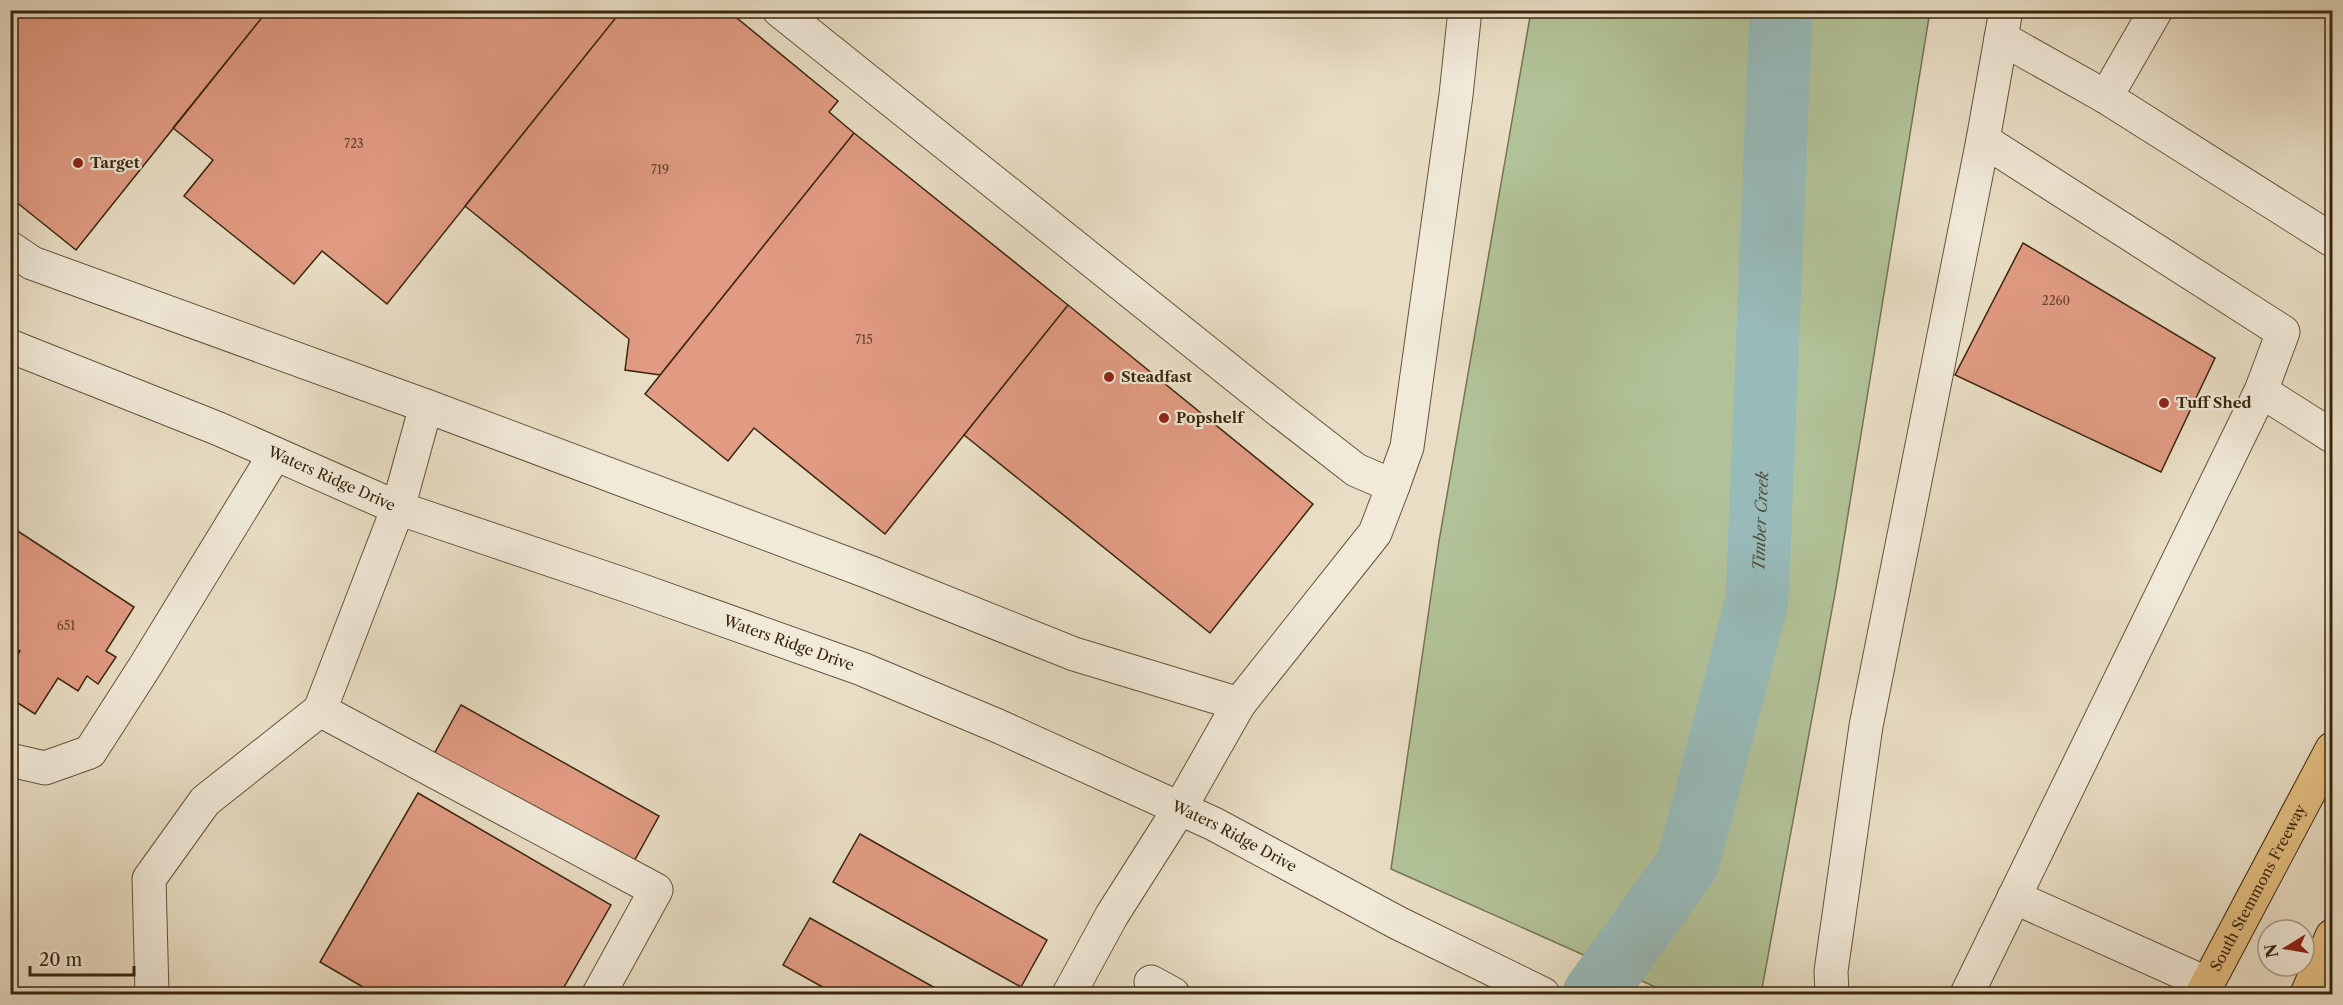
<svg xmlns="http://www.w3.org/2000/svg" width="2343" height="1005" font-family="'Libre Caslon Text',serif">
<style>
.green{fill:#b2c298;stroke:#767452;stroke-width:1.5}
.lines{fill:none;stroke-linecap:round;stroke-linejoin:round}
.river{stroke:#98bbba;stroke-width:63}
.building{fill:#e19b83;stroke:#39260d;stroke-width:1.5}
.minor-casing{stroke:#65543b;stroke-width:35}
.major-casing{stroke:#39260d;stroke-width:35}
.highway-casing{stroke:#39260d;stroke-width:35}
.minor{stroke:#f1ead9;stroke-width:33}
.major{stroke:#e4bf82;stroke-width:33}
.highway{stroke:#e4bf82;stroke-width:33}
.poi-dot{fill:#8f2418;stroke:#f1ead9;stroke-width:2}
.labels{text-anchor:middle;stroke-width:4.5;stroke-linejoin:round;paint-order:stroke}
.number-label{font-size:12px;fill:#63432a}
.poi-label{font-size:15px;font-weight:bold;fill:#39260d;stroke:#f1ead9;text-anchor:start}
.street-label{font-size:15px;fill:#39260d;stroke:#f1ead9}
.water-label{font-size:16px;font-style:italic;fill:#514b38;stroke:#f1ead9}
</style>
<rect width="100%" height="100%" fill="#e9dec5"/>
<filter id="stains"><feTurbulence type="fractalNoise" baseFrequency=".00333" numOctaves="4"/><feColorMatrix values="0 0 0 0 .2 0 0 0 0 .09 0 0 0 0 .02 0 0 0 .5 -.17"/></filter>
<radialGradient id="worn" r=".72"><stop offset=".6" stop-color="#630" stop-opacity="0"/><stop offset="1" stop-color="#630" stop-opacity=".3"/></radialGradient>
<path class="green" d="M1531,11H1930L1836,588L1761,994H1671L1391,869L1439,541Z"/>
<g class="lines">
<path class="river" id="s1" d="M1594,994L1688,863L1757,601L1781,10"/>
</g>
<path class="building" d="M10,10H268L76,250L10,197Z
M268,10H622L387,304L322,251L294,284L184,196L213,160L173,128Z
M622,10H703L712,18L718,10H727L838,101L829,112L854,133L660,375L625,370L629,339L465,206Z
M854,133L1068,305L885,534L754,428L728,461L645,394Z
M2023,243L2215,358L2161,472L1955,375Z
M1068,305L1313,504L1210,633L964,435Z
M10,526L134,607L106,651L116,657L98,684L87,676L78,691L58,678L35,714L10,698V666L20,651L10,645Z
M461,705L659,816L632,865L434,754Z
M418,793L611,905L560,994H365L368,990L320,962Z
M860,834L1047,940L1021,987L833,882Z
M810,918L946,994H835L783,965Z"/>
<g class="lines">
<defs>
<g id="minor">
<path d="M779,10L1280,411L1356,470L1393,486L1407,447L1456,95L1465,10"/>
<path d="M2001,38L2106,97L2332,240"/>
<path d="M2106,97L2156,10"/>
<path d="M10,248L32,263L426,406L398,508L320,710"/>
<path id="s2" d="M10,346L219,429L398,508L634,588L862,669L998,726L1214,824L1398,923L1543,994"/>
<path d="M2261,391L2332,436"/>
<path d="M426,406L869,572L1074,654L1239,704"/>
<path d="M10,760L45,768L90,752L144,668L275,454"/>
<path d="M2014,897L2208,984"/>
<path d="M1151,982L1173,994"/>
<path d="M152,994L149,879L205,801L320,710L656,890L599,994"/>
<path d="M1069,994L1112,915L1180,808L1239,704L1375,533L1393,486"/>
<path d="M1832,994L1831,971L1866,726L1983,140L2006,10"/>
<path d="M1967,994L2261,391L2283,332L1983,140"/>
</g>
<g id="major">
<path id="s3" d="M2202,994L2332,749"/>
</g>
<path id="highway" d="M2307,994L2332,936"/>
</defs>
<use href="#minor" class="minor-casing"/>
<use href="#major" class="major-casing"/>
<use href="#highway" class="highway-casing"/>
<use href="#minor" class="minor"/>
<use href="#major" class="major"/>
<use href="#highway" class="highway"/>
</g>
<g class="poi-dot">
<circle cx="78" cy="163" r="6"/>
<circle cx="1109" cy="377" r="6"/>
<circle cx="2164" cy="403" r="6"/>
<circle cx="1164" cy="418" r="6"/>
</g>
<g class="labels">
<g class="number-label">
<text x="354" y="148">723</text>
<text x="660" y="174">719</text>
<text x="2056" y="305">2260</text>
<text x="864" y="344">715</text>
<text x="66" y="630">651</text>
</g>
<g class="poi-label">
<text x="90" y="168">Target</text>
<text x="1121" y="382">Steadfast</text>
<text x="2176" y="408">Tuff Shed</text>
<text x="1176" y="423">Popshelf</text>
</g>
<g class="street-label">
<text dy="5" stroke="none"><textPath href="#s2" startOffset="348">Waters Ridge Drive</textPath></text>
<text dy="5" stroke="none"><textPath href="#s2" startOffset="834">Waters Ridge Drive</textPath></text>
<text dy="5" stroke="none"><textPath href="#s2" startOffset="1320">Waters Ridge Drive</textPath></text>
<text dy="5" stroke="none"><textPath href="#s3" startOffset="120">South Stemmons Freeway</textPath></text>
</g>
<g class="water-label">
<text dy="6" stroke="none"><textPath href="#s1" startOffset="512">Timber Creek</textPath></text>
</g>
</g>
<rect width="2343" height="1005" fill="none" stroke="#e9dec5" stroke-width="36"/>
<rect x="12" y="12" width="2319" height="981" fill="none" stroke="#39260d" stroke-width="3"/>
<rect x="18" y="18" width="2307" height="969" fill="none" stroke="#39260d" stroke-width="1.5"/>
<g transform="translate(2286 948) rotate(259)"><circle r="28" fill="#f1ead9" stroke="#a79c87" stroke-width="1.5"/>
<path d="M0-4.5L10 22L0 15L-10 22Z" fill="#8f2418"/>
<text y="-9" font-size="16" font-weight="bold" text-anchor="middle" fill="#39260d">N</text>
</g>
<path d="M30 966v9h104v-9" fill="none" stroke="#39260d" stroke-width="3"/>
<text x="39" y="966" font-size="18" fill="#39260d" stroke="#f1ead9" stroke-width="4.5" paint-order="stroke">20 m</text>
<rect width="100%" height="100%" filter="url(#stains)"/>
<rect width="100%" height="100%" fill="url(#worn)"/>
</svg>
